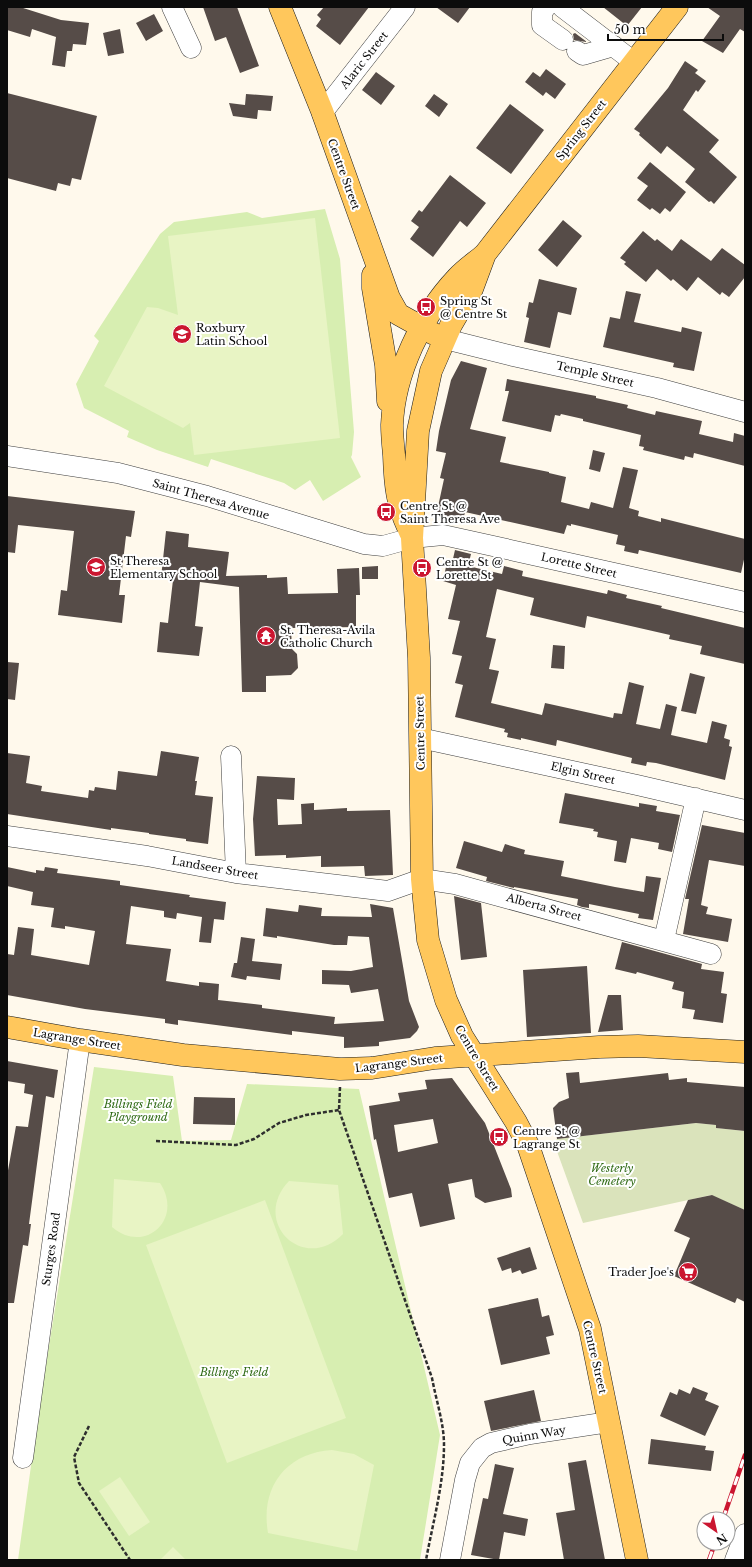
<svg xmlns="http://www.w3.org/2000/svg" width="752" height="1567" font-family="'Libre Baskerville',serif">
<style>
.green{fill:#d7eeb1}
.cemetery{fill:#dae3bb}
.pitch{fill:#e8f4c4}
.building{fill:#564c48;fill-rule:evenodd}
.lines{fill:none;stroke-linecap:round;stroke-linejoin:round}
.minor-casing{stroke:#3f3f3f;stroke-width:21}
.major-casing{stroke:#1d1d1d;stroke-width:23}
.path{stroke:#2e2e2e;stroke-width:2.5;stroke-dasharray:4 2;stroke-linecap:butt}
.minor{stroke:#fff;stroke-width:20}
.major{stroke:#ffc75c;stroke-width:22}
.rail-casing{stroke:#cb1630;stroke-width:4.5}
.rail{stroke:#fff;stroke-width:3;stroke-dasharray:9;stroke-linecap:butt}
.labels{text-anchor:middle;stroke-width:4;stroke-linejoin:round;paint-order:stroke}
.street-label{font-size:11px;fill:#0c0c0c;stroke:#fff}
.poi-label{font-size:11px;fill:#0c0c0c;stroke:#fff;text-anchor:start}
.park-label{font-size:11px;font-style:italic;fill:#306b16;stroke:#fff}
</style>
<rect width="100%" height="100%" fill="#fff9ec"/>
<path class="green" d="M325,209L340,259L354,432L352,455L351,457L361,477L323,501L310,480L295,490L284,483L211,459L208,467L157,450L127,437L129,431L84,408L76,384L99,341L94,336L160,234L174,222L247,212L262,218Z
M94,1067L173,1076L182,1141L231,1140L247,1084L359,1089L440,1435L420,1560H18L39,1408Z"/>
<path class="cemetery" d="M696,1123L716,1125V1128L745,1131V1210L711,1195L583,1223L554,1143L557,1139Z"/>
<path class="pitch" d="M315,218L340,438L194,455L190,423L183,428L104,386L147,307L158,308L178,315L168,236Z
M114,1179L160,1183C184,1219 145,1255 112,1227Z
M289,1181L338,1185L343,1234C304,1274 250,1222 289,1181Z
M265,1200L346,1418L227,1463L146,1245Z
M332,1450L354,1454L374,1465L357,1551L268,1533C260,1487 286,1453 332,1450Z
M120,1477L150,1522L129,1536L99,1491Z
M173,1547L186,1560H160Z"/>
<path class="building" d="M7,7H20L61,20L89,23L86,45L73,44L72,51H67L65,67L52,65L56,37L32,29L30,37L7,30Z
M203,7H237L259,66L240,73L226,37L215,41Z
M324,7H369L340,45L316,26L321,19L317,15Z
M436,7H470L458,23Z
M603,7H642L627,26Z
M707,7H745V32L740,29L723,53L702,41L720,16Z
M154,14L163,31L146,41L136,23Z
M120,29L124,53L108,56L103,33Z
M575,33L587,42L574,40L573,34Z
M685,61L698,70L695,73L706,81L698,92L696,90L683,110L719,140L709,152L737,177L714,204L711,201L709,202L685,182L695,169L667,146L661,154L639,135L640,133L634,129L668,88Z
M546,69L566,84L555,99L546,92L543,96L525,82L533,72L540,77Z
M376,72L395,86L381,105L362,90Z
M7,93L97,116L81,180L72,178L70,186L58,183L56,191L7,178Z
M246,94L273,96L271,111L258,110L257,119L233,116L229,103L245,105Z
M434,94L448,104L439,117L425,106Z
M510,104L544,130L511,174L476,148Z
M650,162L686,192L670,212L665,208L660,214L652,208L650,210L637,200L648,186L637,178Z
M450,175L486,203L467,227L460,221L433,257L410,239L419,227L411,221L419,210L422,212Z
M563,220L582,236L557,267L538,250Z
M643,231L655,241L657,239L672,251L681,239L711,261L722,248L745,265V277L729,297L722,292L720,295L698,277L687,291L673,279L671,281L657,269L646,282L624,264L626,262L620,258Z
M539,279L577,288L571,315L558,312L550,348L524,342L529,318L526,317L529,302L533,303Z
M626,291L641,294L634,322L681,332L682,327L702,332L694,371L673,367L674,363L603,347L610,317L620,319Z
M461,361L487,368L470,429L506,437L500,462L549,472V473L566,477L561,502L589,509L591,502L613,508L623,467L638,470L629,508L639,511L638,516L661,522V518L745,539V555L741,573L639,550L638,554L624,551L625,546L616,544L618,535L571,524V526L567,525L564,534L465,512L463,521L436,516L444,479L440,478L446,453L436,451L439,431L451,380Z
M507,379L596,396V398L628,405L627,408L655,415L656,411L702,421L699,434L733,442L734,433L745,436V466L694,453L693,458L685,456L684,460L643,450L644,447L639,446L641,435L583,421V419L561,414L560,416L555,415L551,432L502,421L509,391H505Z
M593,450L605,453L600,472L589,469Z
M7,496L135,511L131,537L126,536L119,595H125L122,623L58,615L61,590L67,591L74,531L18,525L15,553L7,552Z
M166,531L189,534L188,547L229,552L226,576L267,575V578L287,577L288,594L338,593L337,569L359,568L360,595H356V627L291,628L292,649L297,654L298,668L291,675L266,676V692H242L239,587L200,582L195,626L203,627L199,656L157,652L160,622L168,623L173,580L161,578Z
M455,550L471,554L468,566L502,574L504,566L523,571L522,576L607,594L608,590L627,595L626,598L662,606L661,608L745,628V664L700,654L702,646L669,639L670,635L587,616L585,628L530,615L534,598L497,589L486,637L496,639L489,669L499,671L491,703L542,715L545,703L613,718L614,713L622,714L629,682L644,686L636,724L660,729L666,704L677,707L671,735L707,743L712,721L727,725L724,738L730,740L729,746L732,747L725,780L656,763L647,762L646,766L631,763L632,758L557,740L556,746L521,738V740L507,737L508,733L504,732L505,729L455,717L463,685L455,683L462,656L452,654L460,621L448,619L456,585L443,581L447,562L452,563Z
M378,566V579H362V567Z
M553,645L565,646L564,669L551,668Z
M7,662L19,663L15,700L7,699Z
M690,673L705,677L696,714L681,711Z
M161,751L199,757L195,781H197L195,795L213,797L208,844L186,841V839L149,834V833L111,828V830L7,814V753L30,756L26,783L42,786L41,791L88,798L89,790L94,791L95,787L116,790L118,771L157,776Z
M257,776L295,778L294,800L277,799L278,825L302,824L301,804L314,803V810L347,808V811L390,810L393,875L365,876L364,866L321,867V856L286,858V855L255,856L253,819Z
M565,793L639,807V803L657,806L656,811L680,815L672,852L658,849L659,843L631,838L626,863L614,861L617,841L597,837L598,832L593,831L594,829L559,823Z
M702,825L745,833V866L709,860L701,905L708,907L706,914L732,919L728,942L683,934L689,899H685Z
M464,841L502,852L505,844L525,850L524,854L564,861L561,876L615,887L644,892L646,876L661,878L653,920L638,918L639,914L589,904V908L582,907L577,905L578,899L514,887V888L486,881L487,877L456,868Z
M7,867L36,873V870L44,871L45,867L58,869L57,873L120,881V885L190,895L189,897L226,902L224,920L214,919L211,943L199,942L202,917L177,913L176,919L164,917V911L131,906L126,944L171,949L166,981L199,986V982L219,984L218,1000L262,1005V1008L335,1017L334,1024L384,1021L378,989L351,993L349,985L322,984V970L351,971L373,967L369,937L348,936L347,945H334L277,936V938L263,936L266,908L298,912L299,905L322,908L321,916L372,917L370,904L393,908L409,1001L419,1027L417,1031L410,1038L379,1042V1046L344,1048V1037L292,1031V1035L178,1020V1025L165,1023V1019L85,1009L7,995V954L14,955L18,927L34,929L31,955L89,965L95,931L65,926V929L51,927L54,908L31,905L33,892L7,886Z
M454,896L481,903L487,957L461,960Z
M241,937L255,939L252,961L282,964L280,980L247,976L246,980L231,977L234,963H237Z
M622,942L702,964L701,969L724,972L721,993L727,994L723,1023L693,1019L695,1010L682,1008L684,992L672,989L674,982L637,972L636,974L615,969Z
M587,966L591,1033L527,1037L523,970Z
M608,995H621L623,1030L598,1032Z
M7,1061L58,1070L54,1098L46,1096L29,1224H31L28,1246L23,1245L14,1303H7V1176L16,1126L28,1127L33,1095L24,1093L25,1084L7,1081Z
M579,1072L580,1083L668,1073L669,1080L687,1078V1082L745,1087V1131L716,1128V1125L696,1123L557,1139L553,1108L559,1102L569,1098L566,1073Z
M452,1078L485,1123L511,1189L512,1197L485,1203L475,1197L472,1179L448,1184L455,1219L420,1227L412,1193L389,1198L376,1139L374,1140L369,1106L400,1101L398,1093L427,1089L425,1080ZM433,1119L438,1143L398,1152L394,1125Z
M194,1097L235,1098V1125L193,1124Z
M712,1195L745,1210V1302L737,1298L735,1303L674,1276L690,1238L674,1231L688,1200Z
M530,1247L537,1269L522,1274L520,1270L512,1273L511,1268L502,1271L497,1258Z
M538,1298L542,1317L549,1315L554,1335L546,1337L550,1354L501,1365L488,1309Z
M693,1387L708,1393L705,1400L719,1406L705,1436L660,1416L670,1392L677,1395L679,1389L690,1394Z
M534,1390L541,1421L491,1431L484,1401Z
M651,1439L706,1446L705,1450L714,1451L711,1471L648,1464Z
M586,1460L605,1560H564L556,1513L575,1510L568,1463Z
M495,1464L514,1468L503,1514L528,1519L525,1536L504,1532L499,1560L471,1555L483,1498L488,1499Z"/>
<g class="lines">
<defs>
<path id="minor" d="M172,7L191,48
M546,7L542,12V25L563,40
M562,7L634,62
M577,51L583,55L614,46
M322,113L405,7
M445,339L513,356L657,388L745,412
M7,456L118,473L207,496L364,544L383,546L412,538L443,535L745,602
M420,738L637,785L745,810
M231,756L236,873
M7,836L147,856L236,873L388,891L422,879L455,884L711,954
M664,940L696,798
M23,1458L80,1040
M450,1560L465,1480L470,1463L482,1448L491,1443L530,1434L609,1422
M735,1560L745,1534"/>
<path id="major" d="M280,7L322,111L389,298L398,314L434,334
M485,254L472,289L451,325L431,371L418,431L412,538L419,658L422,879L428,940L446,1000L462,1036L516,1122L528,1145L590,1329L637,1560
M373,275V288L386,365L388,401
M410,532C397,505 395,485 394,455C393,445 392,435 392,425C394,373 422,315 457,278C465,269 476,262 485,254L677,7
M7,1027L80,1040L183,1055L340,1069L372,1068L435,1058L599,1047L638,1046L745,1052"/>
</defs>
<use href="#minor" class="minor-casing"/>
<use href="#major" class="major-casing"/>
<path class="path" d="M340,1087L339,1110L432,1378C436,1400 444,1423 444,1445C444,1483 433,1522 426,1560
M156,1141L236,1145L254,1139L279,1123L306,1115L339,1110
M89,1426L74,1457L79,1483L130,1560"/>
<use href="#minor" class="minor"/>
<use href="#major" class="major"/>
<defs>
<path id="rail" d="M723,1519L745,1455
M709,1560L715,1543"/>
</defs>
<use href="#rail" class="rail-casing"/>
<use href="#rail" class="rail"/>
</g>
<defs>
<symbol id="bus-disc" viewBox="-11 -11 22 22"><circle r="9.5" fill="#cb1630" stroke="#fff"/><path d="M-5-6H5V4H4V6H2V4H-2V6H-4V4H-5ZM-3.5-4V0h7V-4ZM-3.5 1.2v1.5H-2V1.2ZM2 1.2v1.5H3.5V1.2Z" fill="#fff"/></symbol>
<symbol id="school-disc" viewBox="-11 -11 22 22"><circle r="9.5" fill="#cb1630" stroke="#fff"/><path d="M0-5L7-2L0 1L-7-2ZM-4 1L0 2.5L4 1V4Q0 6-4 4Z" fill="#fff"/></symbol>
<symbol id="temple-disc" viewBox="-11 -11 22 22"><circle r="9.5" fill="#cb1630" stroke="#fff"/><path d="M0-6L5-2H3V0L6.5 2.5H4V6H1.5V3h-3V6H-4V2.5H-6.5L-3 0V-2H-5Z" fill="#fff"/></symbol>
<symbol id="supermarket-disc" viewBox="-11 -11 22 22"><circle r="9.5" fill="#cb1630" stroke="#fff"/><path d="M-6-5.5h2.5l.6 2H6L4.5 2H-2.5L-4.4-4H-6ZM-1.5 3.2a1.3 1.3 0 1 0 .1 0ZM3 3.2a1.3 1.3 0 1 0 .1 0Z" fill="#fff"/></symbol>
</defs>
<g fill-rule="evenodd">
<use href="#bus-disc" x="415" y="296" width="22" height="22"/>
<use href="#school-disc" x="171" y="323" width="22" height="22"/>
<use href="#bus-disc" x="375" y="501" width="22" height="22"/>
<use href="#school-disc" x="85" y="556" width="22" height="22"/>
<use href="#bus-disc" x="411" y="557" width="22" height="22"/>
<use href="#temple-disc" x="255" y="625" width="22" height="22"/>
<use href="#bus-disc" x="488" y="1126" width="22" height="22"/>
<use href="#supermarket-disc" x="677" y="1261" width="22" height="22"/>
</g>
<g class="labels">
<g class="street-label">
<text transform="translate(364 60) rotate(-52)" y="4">Alaric Street</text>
<text transform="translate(581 130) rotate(-52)" y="4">Spring Street</text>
<text transform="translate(344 174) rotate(70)" y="4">Centre Street</text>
<text transform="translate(595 374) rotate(13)" y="4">Temple Street</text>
<text transform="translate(211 499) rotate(16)" y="4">Saint Theresa Avenue</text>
<text transform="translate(579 565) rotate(13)" y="4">Lorette Street</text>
<text transform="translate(420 733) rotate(-91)" y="4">Centre Street</text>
<text transform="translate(583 773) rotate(13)" y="4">Elgin Street</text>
<text transform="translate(215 868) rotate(10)" y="4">Landseer Street</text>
<text transform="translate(544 907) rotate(15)" y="4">Alberta Street</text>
<text transform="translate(77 1039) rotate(9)" y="4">Lagrange Street</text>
<text transform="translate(477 1058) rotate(59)" y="4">Centre Street</text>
<text transform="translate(399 1063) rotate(-7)" y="4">Lagrange Street</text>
<text transform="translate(51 1249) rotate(-82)" y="4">Sturges Road</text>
<text transform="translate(595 1357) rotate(77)" y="4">Centre Street</text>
<text transform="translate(534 1435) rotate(-10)" y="4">Quinn Way</text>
</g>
<g class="poi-label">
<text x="440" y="305">Spring St<tspan x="440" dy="13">@ Centre St</tspan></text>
<text x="196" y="332">Roxbury<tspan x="196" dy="13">Latin School</tspan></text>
<text x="400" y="510">Centre St @<tspan x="400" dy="13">Saint Theresa Ave</tspan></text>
<text x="110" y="565">St Theresa<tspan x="110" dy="13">Elementary School</tspan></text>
<text x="436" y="566">Centre St @<tspan x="436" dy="13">Lorette St</tspan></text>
<text x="280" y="634">St. Theresa-Avila<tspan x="280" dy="13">Catholic Church</tspan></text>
<text x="513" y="1135">Centre St @<tspan x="513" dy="13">Lagrange St</tspan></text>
<text x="674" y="1276" text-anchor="end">Trader Joe's</text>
</g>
<g class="park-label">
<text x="138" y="1108">Billings Field<tspan x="138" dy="13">Playground</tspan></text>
<text x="612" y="1172">Westerly<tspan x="612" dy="13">Cemetery</tspan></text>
<text x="234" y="1376">Billings Field</text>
</g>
</g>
<rect width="752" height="1567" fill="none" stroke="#0c0c0c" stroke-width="16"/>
<g transform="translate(716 1531) rotate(146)"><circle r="19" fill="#ffffff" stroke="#9e9e9e"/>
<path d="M0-3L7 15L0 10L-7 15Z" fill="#cb1630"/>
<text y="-6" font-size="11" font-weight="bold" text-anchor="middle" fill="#0c0c0c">N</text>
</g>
<path d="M608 34v6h115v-6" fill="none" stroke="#0c0c0c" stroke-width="2"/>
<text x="614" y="34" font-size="12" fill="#0c0c0c" stroke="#ffffff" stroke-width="3" paint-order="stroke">50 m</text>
</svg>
